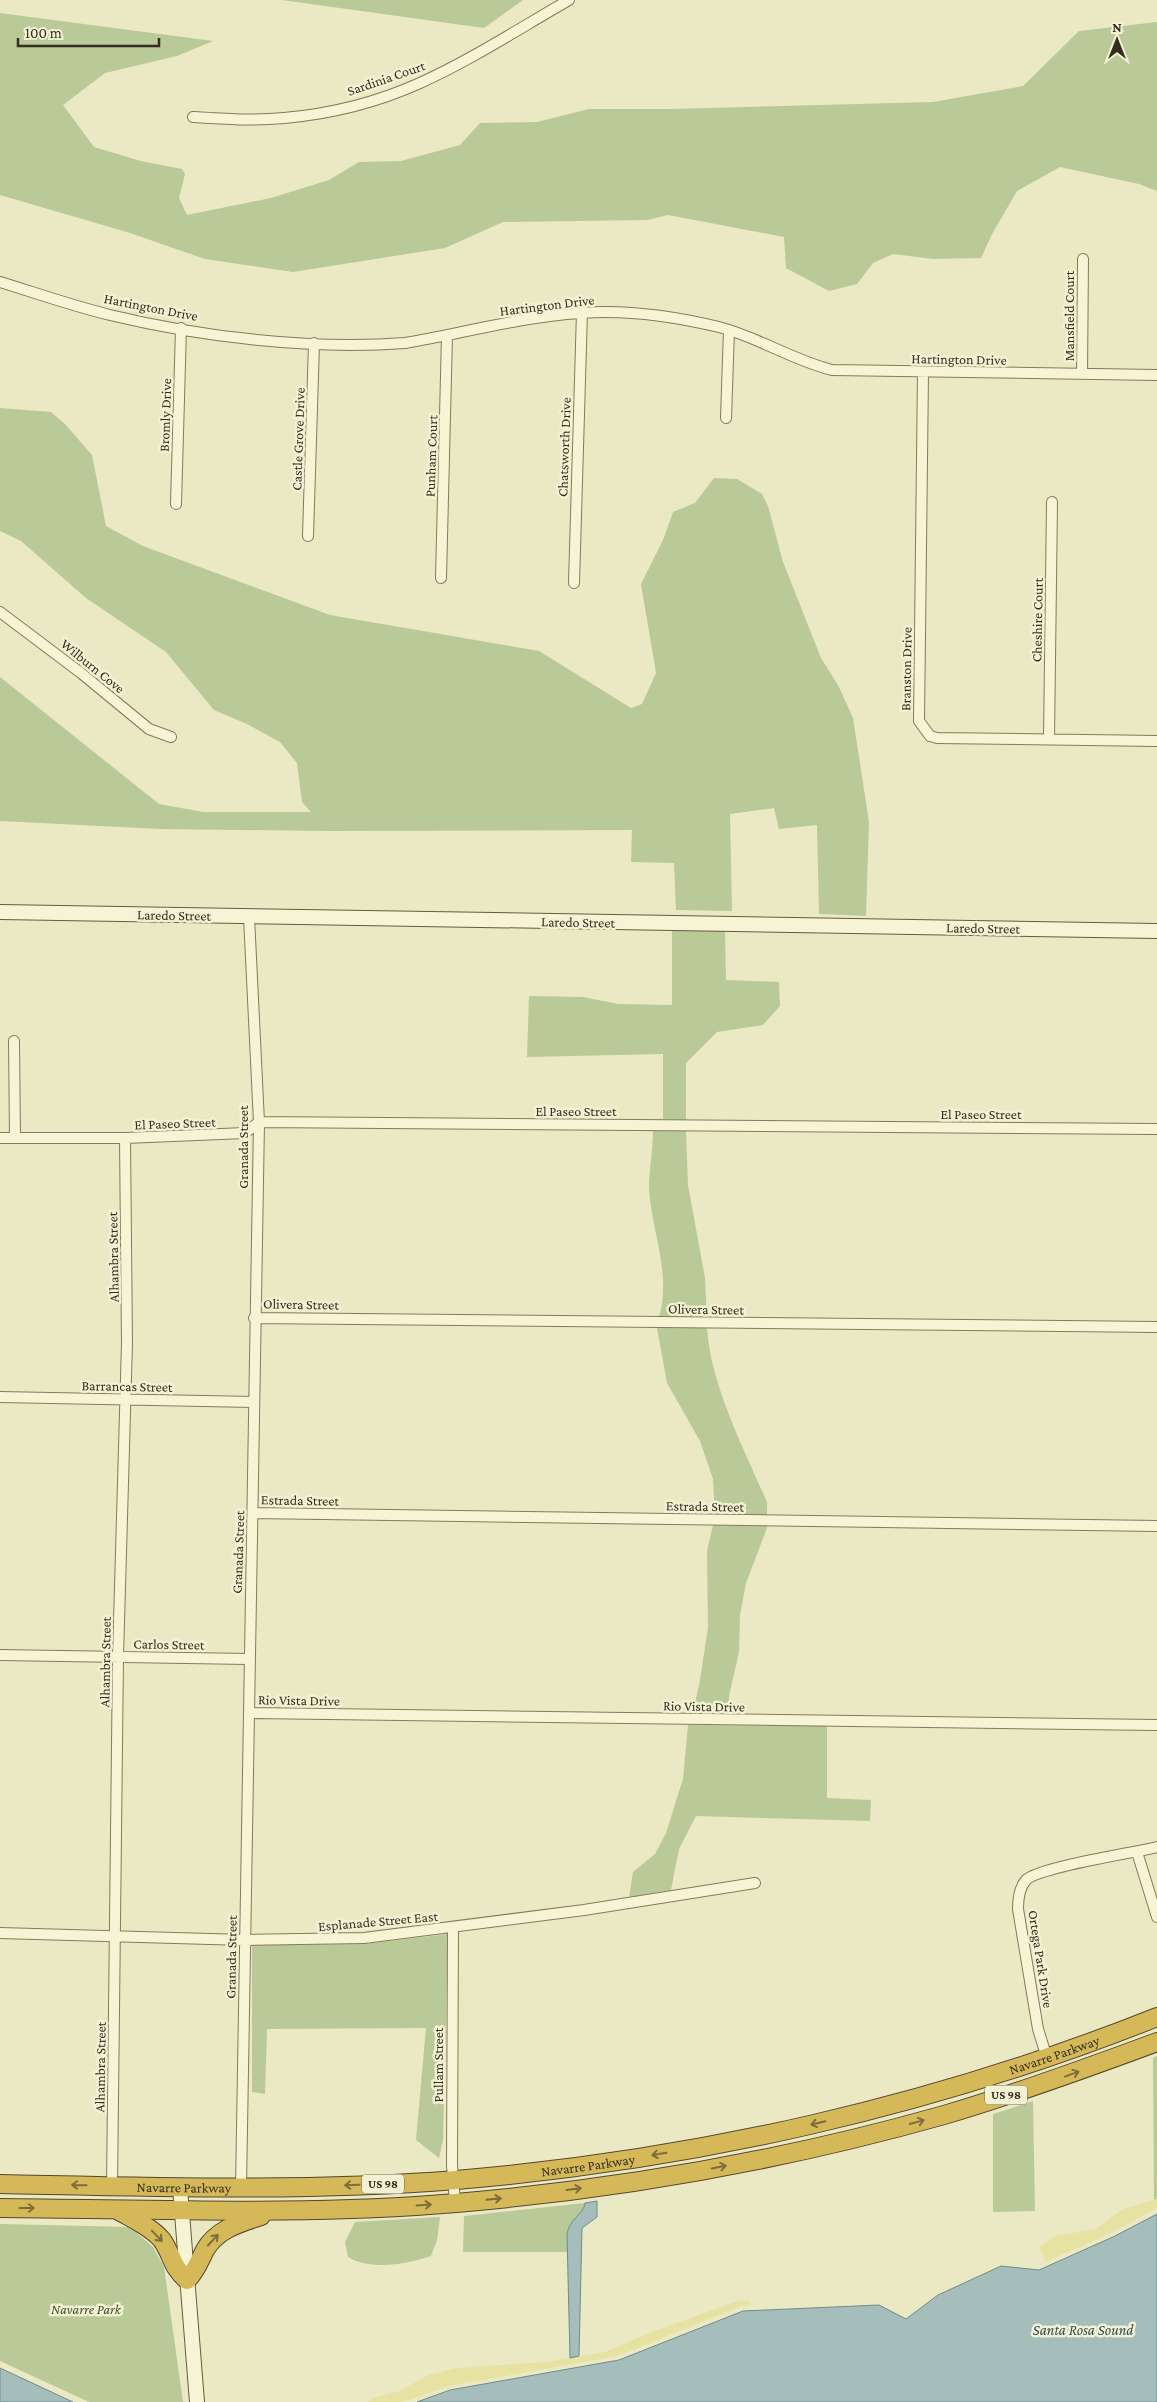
<svg xmlns="http://www.w3.org/2000/svg" width="1157" height="2402" font-family="'Crimson Pro',serif">
<style>
.green{fill:#b9c998}
.sand{fill:#e6e2a2}
.water{fill:#a5bebc;stroke:#6d8c8b}
.lines{fill:none;stroke-linecap:round;stroke-linejoin:round}
.street-casing{stroke:#857a5b;stroke-width:12}
.secondary-casing{stroke:#665b3f;stroke-width:16}
.highway-casing{stroke:#53472f;stroke-width:20}
.street{stroke:#f7f4d6;stroke-width:10}
.secondary{stroke:#f7f4d6;stroke-width:14}
.highway{stroke:#d5b959;stroke-width:18}
.oneway{stroke:#7d6d39}
.labels{text-anchor:middle;stroke-width:5;stroke-linejoin:round;paint-order:stroke}
.shield{fill:#f3f1d3;stroke:#6e6855;stroke-width:1}
.shield-label{font-size:12px;font-weight:bold;fill:#352e1f}
.street-label{font-size:14px;fill:#352e1f;stroke:#f3f1d3}
.park-label{font-size:14px;font-style:italic;fill:#3d5126;stroke:#f3f1d3}
.water-label{font-size:15px;font-style:italic;fill:#2f4f54;stroke:#f3f1d3}
</style>
<rect width="100%" height="100%" fill="#ebe8c4"/>
<path class="green" d="M282,0H523L484,28Z
M0,13L213,41L177,56L105,73L63,105L94,147L141,161L182,169L185,174L179,198L187,215L271,198L329,180L359,162L401,161L460,145L480,123L537,122L589,109H673L933,102L1023,86L1079,31L1157,22V191L1139,184L1060,167L1017,191L992,234L981,258L933,259L893,254L873,263L857,284L829,291L786,268L784,237L668,215L647,220L503,222L445,248L293,272L205,259L130,233L0,195Z
M0,408L51,412L65,424L92,455L106,526L143,546L330,615L539,651L631,708L642,704L656,673L641,584L663,540L673,512L695,503L714,478L737,479L762,494L768,506L783,562L821,658L838,685L853,718L869,822L866,916L819,914L817,825L779,829L774,808L730,814L732,911L676,910L674,863L631,862L632,830L329,831L160,829L0,821V677L159,804L203,812H311L302,802L297,763L280,742L247,724L214,710L166,652L86,598L21,541L0,531Z
M672,930H725L726,980L779,982L780,1006L763,1025L717,1032L686,1063V1120L663,1119V1054L527,1057L529,996L583,997L618,1004L672,1005Z
M653,1130L686,1131L688,1185L705,1278L707,1317H659C672,1274 651,1230 649,1188C649,1169 653,1150 653,1130Z
M657,1328H707C711,1386 744,1449 767,1502V1515L715,1514L713,1479L700,1441L667,1383Z
M713,1525L767,1526V1528L746,1583L740,1615L739,1652L729,1696V1714H692L699,1686L708,1628L707,1551Z
M688,1725L827,1726V1798L871,1800L870,1821L696,1816L679,1849L671,1890L629,1897L633,1872L655,1854L666,1833L683,1779Z
M448,1934L443,2140L439,2158L416,2140L426,2028L267,2029L265,2094L252,2092V1945L364,1944Z
M1157,2056V2199L1154,2200L1153,2058Z
M1033,2101L1035,2211L993,2212V2114Z
M585,2203V2208C568,2223 567,2230 568,2252H463L464,2216Z
M440,2217L437,2240L431,2256C406,2264 372,2271 348,2257L345,2242L355,2222Z
M0,2224L130,2227L153,2247L164,2267L183,2402H89L0,2361Z"/>
<path class="sand" d="M1157,2199V2208L1113,2232L1046,2262L1039,2247L1055,2236L1096,2229L1123,2209Z
M749,2301L753,2305L741,2306L618,2356L449,2386L403,2402H368L373,2398L397,2392L429,2375L457,2368L546,2362L605,2352L654,2331L735,2302Z"/>
<path class="water" d="M597,2201V2217L582,2228L579,2356L570,2358L567,2234C569,2219 584,2214 585,2203Z
M1157,2214V2402H417L450,2390L619,2360L743,2311L879,2305L906,2319L938,2295L1001,2266L1039,2270L1115,2236Z
M0,2368L73,2402H0Z"/>
<g class="lines">
<defs>
<path id="street" d="M193,117C224,119 254,121 284,118C330,114 378,102 420,83C471,60 520,28 569,0
M0,282C36,293 73,306 110,315C201,337 311,350 405,343C463,333 521,317 580,313C627,309 673,316 719,327C758,337 792,360 832,370L1157,375
M923,372L919,721L930,736L937,738L1157,741
M1082,374L1083,259
M726,418L729,330
M176,504L181,328
M308,536L314,343
M441,578L447,335
M574,583L582,312
M0,612L81,673L149,729L171,737
M1049,739L1052,502
M14,1041L15,1138
M0,1138H125L245,1133L259,1122L1157,1129
M254,1318L1157,1327
M0,1397L254,1402
M253,1513L1157,1526
M0,1655L248,1659
M250,1713L1157,1725
M1137,1852L1157,1917
M453,1928L452,2165L455,2203
M0,1933L245,1940L364,1938L584,1910L755,1883
M1047,2058L1038,2029L1018,1909C1018,1900 1019,1888 1026,1880C1039,1867 1133,1853 1157,1847
M112,2186L118,1657L127,1343L125,1138
M241,2188L259,1122L249,917"/>
<path id="secondary" d="M0,912L1157,931
M180,2188L197,2402"/>
<g id="highway">
<path id="s1" d="M0,2184C152,2187 304,2192 456,2180C695,2160 934,2106 1157,2017"/>
<path d="M0,2208C152,2209 304,2216 456,2203C620,2189 785,2160 944,2115C1016,2094 1087,2068 1157,2042"/>
<path d="M119,2211C133,2219 151,2227 162,2240C173,2256 171,2266 187,2280C196,2271 199,2262 205,2250C217,2229 240,2223 261,2216"/>
</g>
</defs>
<use href="#street" class="street-casing"/>
<use href="#secondary" class="secondary-casing"/>
<use href="#highway" class="highway-casing"/>
<use href="#street" class="street"/>
<use href="#secondary" class="secondary"/>
<use href="#highway" class="highway"/>
</g>
<defs><path id="oneway-shaft" d="M-6 0H5M1.5-3L5.5 0L1.5 3" fill="none" stroke-width="1.6" stroke-linecap="round" stroke-linejoin="round" transform="scale(1.25)"/></defs>
<g class="oneway">
<use href="#oneway-shaft" transform="translate(1072 2074) rotate(-20)"/>
<use href="#oneway-shaft" transform="translate(917 2122) rotate(-15)"/>
<use href="#oneway-shaft" transform="translate(818 2123) rotate(167)"/>
<use href="#oneway-shaft" transform="translate(659 2154) rotate(171)"/>
<use href="#oneway-shaft" transform="translate(719 2167) rotate(-11)"/>
<use href="#oneway-shaft" transform="translate(79 2185) rotate(-179)"/>
<use href="#oneway-shaft" transform="translate(352 2185) rotate(178)"/>
<use href="#oneway-shaft" transform="translate(574 2189) rotate(-7)"/>
<use href="#oneway-shaft" transform="translate(494 2199) rotate(-6)"/>
<use href="#oneway-shaft" transform="translate(424 2205) rotate(-4)"/>
<use href="#oneway-shaft" transform="translate(27 2208)"/>
<use href="#oneway-shaft" transform="translate(157 2236) rotate(46)"/>
<use href="#oneway-shaft" transform="translate(213 2240) rotate(-47)"/>
</g>
<g class="labels">
<g class="shield">
<rect x="985" y="2085.5" width="42" height="19" rx="4"/>
<rect x="362" y="2174.5" width="42" height="19" rx="4"/>
</g>
<g class="shield-label">
<text x="1006" y="2099">US 98</text>
<text x="383" y="2188">US 98</text>
</g>
<g class="street-label">
<text transform="translate(386 78) rotate(-19)" y="5">Sardinia Court</text>
<text transform="translate(547 305) rotate(-7)" y="5">Hartington Drive</text>
<text transform="translate(151 307) rotate(11)" y="5">Hartington Drive</text>
<text transform="translate(1069 316) rotate(-90)" y="5">Mansfield Court</text>
<text transform="translate(959 359) rotate(1)" y="5">Hartington Drive</text>
<text transform="translate(165 415) rotate(-88)" y="5">Bromly Drive</text>
<text transform="translate(298 439) rotate(-88)" y="5">Castle Grove Drive</text>
<text transform="translate(564 447) rotate(-88)" y="5">Chatsworth Drive</text>
<text transform="translate(431 456) rotate(-88)" y="5">Punham Court</text>
<text transform="translate(1037 620) rotate(-89)" y="5">Cheshire Court</text>
<text transform="translate(93 666) rotate(39)" y="5">Wilburn Cove</text>
<text transform="translate(906 669) rotate(-89)" y="5">Branston Drive</text>
<text transform="translate(174 915) rotate(1)" y="5">Laredo Street</text>
<text transform="translate(578 922) rotate(1)" y="5">Laredo Street</text>
<text transform="translate(983 928) rotate(1)" y="5">Laredo Street</text>
<text x="576" y="1116">El Paseo Street</text>
<text x="981" y="1119">El Paseo Street</text>
<text transform="translate(175 1123) rotate(-2)" y="5">El Paseo Street</text>
<text transform="translate(243 1147) rotate(-90)" y="5">Granada Street</text>
<text transform="translate(113 1257) rotate(-91)" y="5">Alhambra Street</text>
<text transform="translate(301 1304) rotate(1)" y="5">Olivera Street</text>
<text transform="translate(706 1309) rotate(1)" y="5">Olivera Street</text>
<text transform="translate(127 1386) rotate(1)" y="5">Barrancas Street</text>
<text transform="translate(300 1500) rotate(1)" y="5">Estrada Street</text>
<text transform="translate(705 1506) rotate(1)" y="5">Estrada Street</text>
<text transform="translate(238 1552) rotate(-88)" y="5">Granada Street</text>
<text transform="translate(169 1644) rotate(1)" y="5">Carlos Street</text>
<text transform="translate(105 1662) rotate(-89)" y="5">Alhambra Street</text>
<text transform="translate(299 1700) rotate(1)" y="5">Rio Vista Drive</text>
<text transform="translate(704 1706) rotate(1)" y="5">Rio Vista Drive</text>
<text transform="translate(378 1921) rotate(-5)" y="5">Esplanade Street East</text>
<text transform="translate(231 1957) rotate(-89)" y="5">Granada Street</text>
<text transform="translate(1041 1959) rotate(81)" y="5">Ortega Park Drive</text>
<text dy="5" stroke="none"><textPath href="#s1" startOffset="1069">Navarre Parkway</textPath></text>
<text transform="translate(438 2065) rotate(-90)" y="5">Pullam Street</text>
<text transform="translate(100 2067) rotate(-89)" y="5">Alhambra Street</text>
<text dy="5" stroke="none"><textPath href="#s1" startOffset="589">Navarre Parkway</textPath></text>
<text dy="5" stroke="none"><textPath href="#s1" startOffset="184">Navarre Parkway</textPath></text>
</g>
<g class="park-label">
<text x="86" y="2314">Navarre Park</text>
</g>
<g class="water-label">
<text x="1083" y="2335">Santa Rosa Sound</text>
</g>
</g>
<g transform="translate(1117 40)" stroke="#f3f1d3" stroke-width="4" paint-order="stroke">
<path d="M0-4L9 19L0 12L-9 19Z" fill="#352e1f"/>
<text y="-8" font-size="14" font-weight="bold" text-anchor="middle" fill="#352e1f">N</text>
</g>
<path d="M18 38v8h141v-8" fill="none" stroke="#352e1f" stroke-width="2.5"/>
<text x="25" y="38" font-size="15" fill="#352e1f" stroke="#f3f1d3" stroke-width="4" paint-order="stroke">100 m</text>
</svg>
